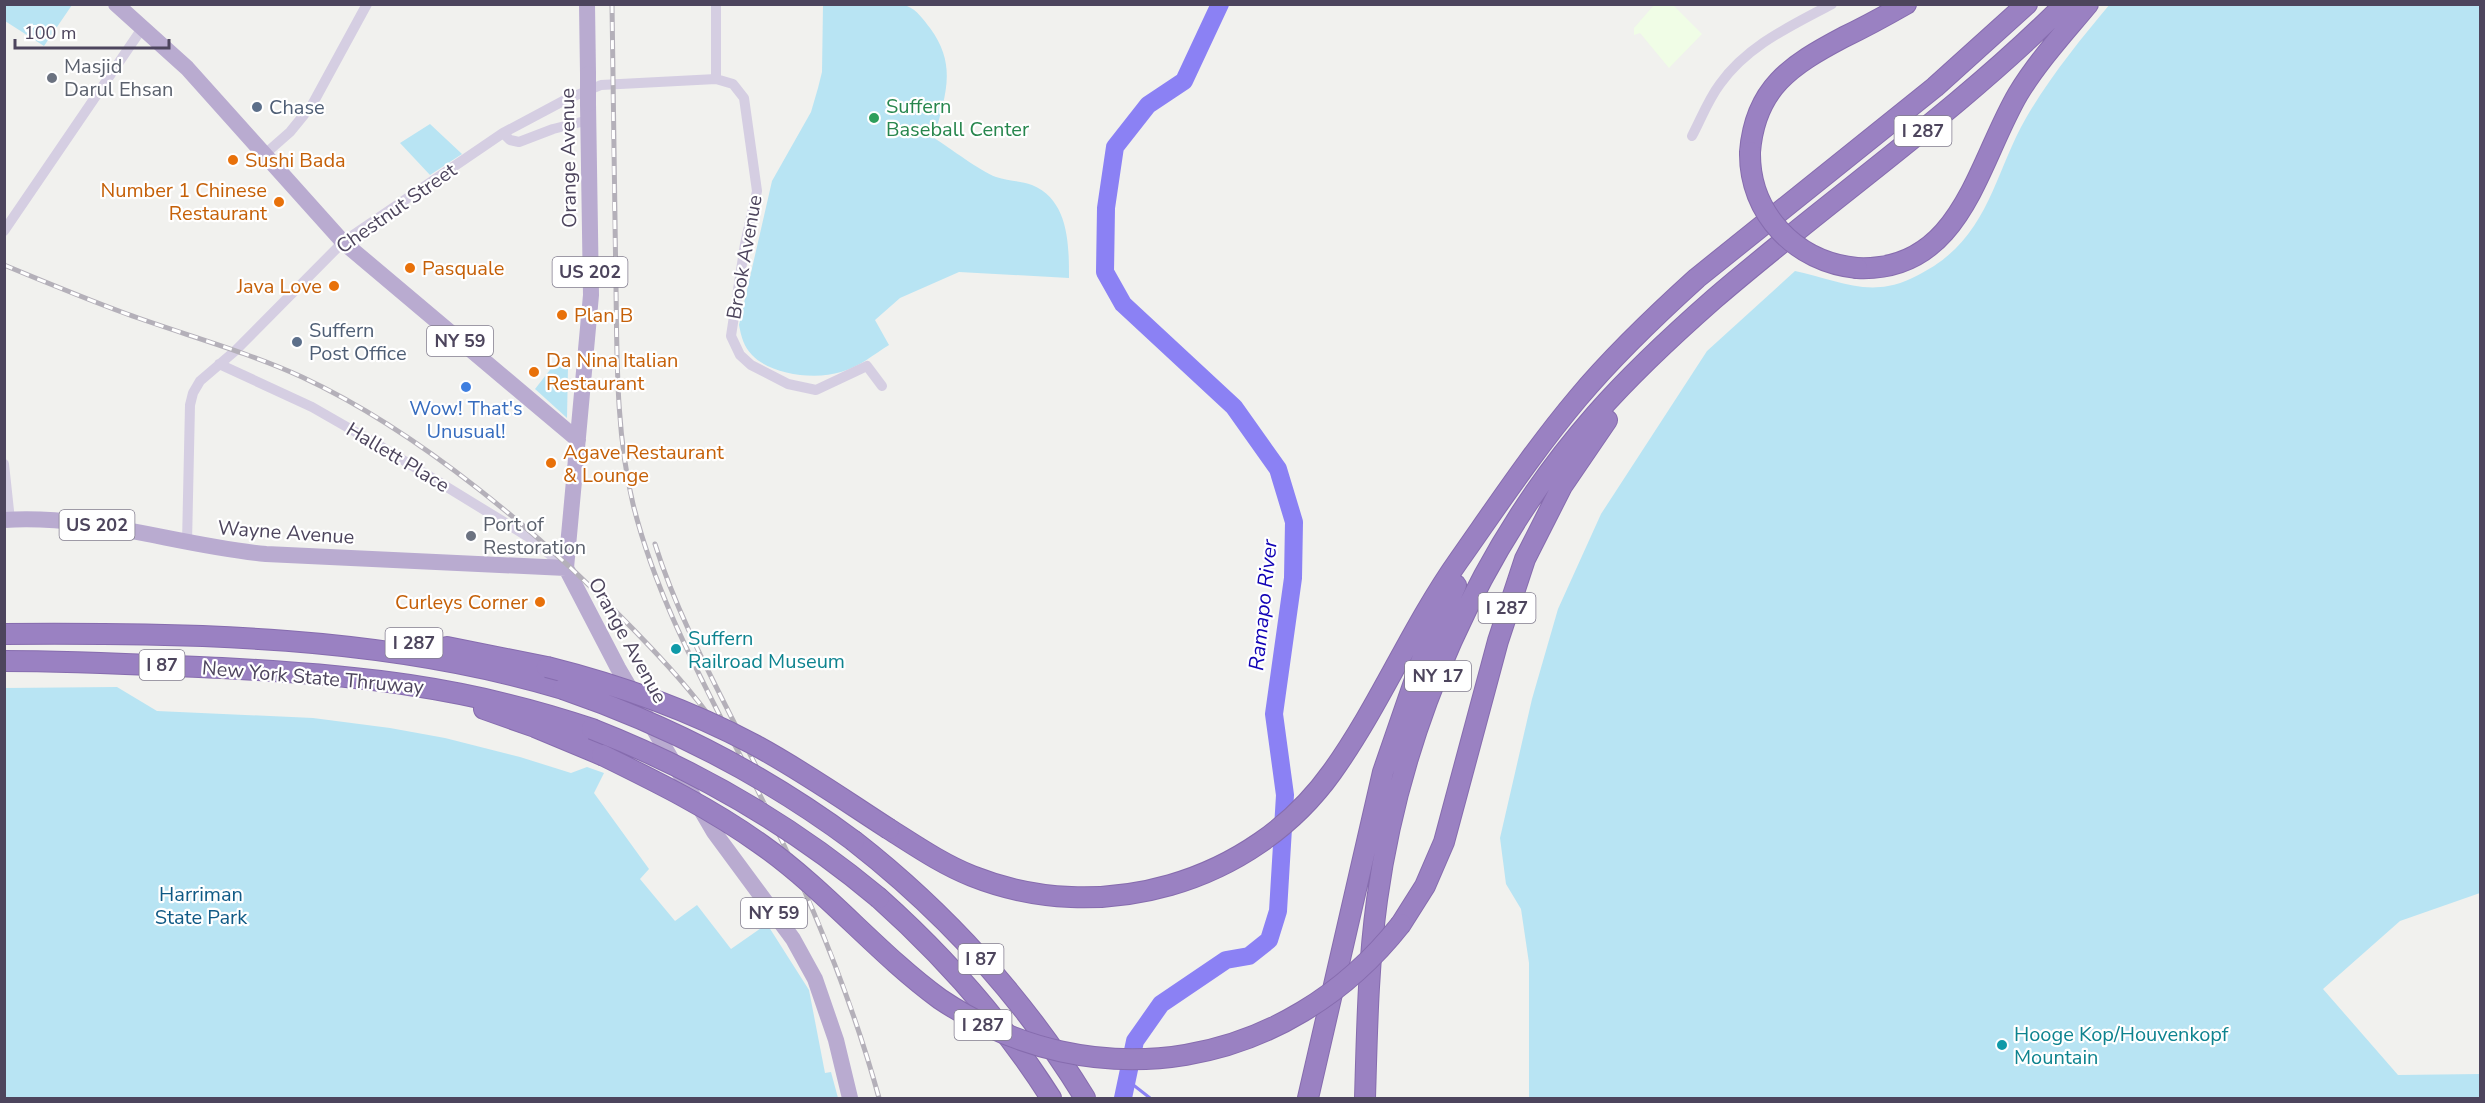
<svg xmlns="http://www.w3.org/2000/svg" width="2485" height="1103" font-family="'Nunito Sans',sans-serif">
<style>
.commercial{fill:#f0fde6}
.green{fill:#b8e4f3}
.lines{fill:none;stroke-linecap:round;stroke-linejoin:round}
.stream{stroke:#8b81f4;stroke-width:3}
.river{stroke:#8b81f4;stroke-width:18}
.motorway-casing{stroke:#866cae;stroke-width:22}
.minor{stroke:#d5cee2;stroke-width:10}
.primary{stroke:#b9abd0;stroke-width:16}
.motorway{stroke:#9a81c2;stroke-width:20}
.rail-casing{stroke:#b4b0b9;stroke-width:5}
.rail{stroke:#fff;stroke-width:3;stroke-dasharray:9;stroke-linecap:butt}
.motorway-bridge-casing{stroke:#866cae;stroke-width:22;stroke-linecap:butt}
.primary-bridge{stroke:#b9abd0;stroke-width:16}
.motorway-bridge{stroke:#9a81c2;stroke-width:20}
.worship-dot{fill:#6b7280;stroke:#fff;stroke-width:2}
.service-dot{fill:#5c6f8a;stroke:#fff;stroke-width:2}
.leisure-dot{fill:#2e9e5b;stroke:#fff;stroke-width:2}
.food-dot{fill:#e8710a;stroke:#fff;stroke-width:2}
.shop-dot{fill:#3f7fe0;stroke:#fff;stroke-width:2}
.culture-dot{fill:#0f9aa8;stroke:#fff;stroke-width:2}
.labels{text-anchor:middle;stroke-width:4.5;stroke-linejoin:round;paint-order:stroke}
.shield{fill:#fff;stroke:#827d8e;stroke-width:1.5}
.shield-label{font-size:18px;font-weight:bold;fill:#4d455d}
.worship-label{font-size:20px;fill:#5b616d;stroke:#fff;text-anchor:start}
.leisure-label{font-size:20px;fill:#27864d;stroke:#fff;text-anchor:start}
.service-label{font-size:20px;fill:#4e5e75;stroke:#fff;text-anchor:start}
.street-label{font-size:20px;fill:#4d455d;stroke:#fff}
.food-label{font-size:20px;fill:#c56008;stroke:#fff;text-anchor:start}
.shop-label{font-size:20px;fill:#366cbe;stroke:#fff}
.culture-label{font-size:20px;fill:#0d838f;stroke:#fff;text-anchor:start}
.park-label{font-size:20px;fill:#0f5985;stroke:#fff}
.water-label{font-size:21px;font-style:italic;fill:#0f00b5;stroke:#fff}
</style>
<rect width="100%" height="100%" fill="#f1f1ee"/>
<path class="commercial" d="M1654,5H1673L1702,34L1669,68L1640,33L1634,35V28Z"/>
<path class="green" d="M2110,4L2480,5V893L2400,921L2323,989L2398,1075L2480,1074V1098H1529V963L1521,909L1506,884L1500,838L1532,699L1558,609L1601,514L1707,351L1795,271C1826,277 1856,292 1888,286C1905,283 1919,275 1934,266C1990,229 1995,172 2026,118C2050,77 2079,41 2110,4Z
M4,5L5,4L72,5L44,46L5,21Z
M823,5C838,5 897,1 907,6C917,10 923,19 930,28C958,66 945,96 934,138C950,148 980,171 996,177C1008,181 1021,181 1032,185C1069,200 1069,245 1069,278L959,272L900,298L875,320L889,345C873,355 859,367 841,372C815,380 771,375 752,355C744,347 741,336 739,325L772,181L811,112L818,88L822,72Z
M430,124L462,154L430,175L400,143Z
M557,361L568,367L567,418L535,389Z
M117,687L157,711L313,718L390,728L445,738L520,757L571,773L587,767L604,773L594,793L649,869L640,879L675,921L697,905L731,949L767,924L809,990L825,1073L831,1072L838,1098H5V688Z"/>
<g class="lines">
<path class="stream" d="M1127,1080L1150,1098"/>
<path class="river" d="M1123,1098L1135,1041L1161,1004L1226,960L1249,956L1269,940L1278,911L1285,795L1274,714L1293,578L1294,522L1278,469L1234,407L1123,304L1105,272L1106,208L1115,147L1148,105L1184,81L1220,4"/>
<defs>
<path id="motorway" d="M1750,152C1755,88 1791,65 1844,37C1865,27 1885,16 1906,4
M1857,268C1961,273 1977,164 2018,94C2038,61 2064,33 2088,4
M4,634C192,633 383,635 563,689
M447,647L547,667
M4,661C77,661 150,665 222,668C355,675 465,686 592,729
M484,709L535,727L602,755
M889,829C916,846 942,864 972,876C1100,927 1252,884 1332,772C1380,705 1411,628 1459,560C1497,506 1535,449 1578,398C1614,355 1655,316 1697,278L1935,87L2027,4
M854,841C945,912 1025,1000 1085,1098
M879,898C945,957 1004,1024 1051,1098
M1401,924L1425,886L1444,842L1498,641L1525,559L1562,486L1607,420
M1308,1098L1383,772L1421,662L1456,585
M1365,1098C1367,1032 1368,966 1377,900C1401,725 1479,547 1596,414C1633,372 1673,335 1714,299C1830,199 1956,113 2065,4"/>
</defs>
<use href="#motorway" class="motorway-casing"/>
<path class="minor" d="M716,4V79
M503,133L510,140L519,142L553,129L589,120
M1692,136C1701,119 1708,100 1720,84C1748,45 1791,26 1832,4
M265,154L290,132L312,105L367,4
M4,231L143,27
M219,364L312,407L380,446L530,538L566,568
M4,464L10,520
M187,543L190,405L193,393L200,381L235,351L343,242L503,133L565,100L601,85L716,79L733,84L744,98L757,191L745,244L731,336L740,355L751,365L788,384L816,390L867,366L882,386"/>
<path class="primary" d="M116,4L187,68L343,242L578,440
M587,4L588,74
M588,104L591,295L566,568L618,668L714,832L793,939L815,979L836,1040L850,1098
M4,520C93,514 179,546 266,554L566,568"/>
<use href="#motorway" class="motorway"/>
<defs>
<path id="rail" d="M612,4C613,99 614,193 616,287C617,359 616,433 633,504C657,601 705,685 749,773C802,878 848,985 879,1098
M4,265C45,282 86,299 127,314C185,335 245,351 302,377C420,432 542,535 633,629C663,660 693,692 718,728
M655,544C682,630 729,708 767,789"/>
</defs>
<use href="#rail" class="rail-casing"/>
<use href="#rail" class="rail"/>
<defs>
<path id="motorway-bridge" d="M1750,152C1749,214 1796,262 1857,268
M547,667C619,685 687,709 753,744C800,769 844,800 889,829
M563,689C668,725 765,775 854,841
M592,729C697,770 793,826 879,898
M602,755C657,782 712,809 762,845C827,891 877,953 940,999C1095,1103 1287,1069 1401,924"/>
</defs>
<use href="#motorway-bridge" class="motorway-bridge-casing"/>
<path class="primary-bridge" d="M588,74V104"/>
<use href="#motorway-bridge" class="motorway-bridge"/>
</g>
<g class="worship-dot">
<circle cx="52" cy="78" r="6"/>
<circle cx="471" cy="536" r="6"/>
</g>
<g class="service-dot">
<circle cx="257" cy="107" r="6"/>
<circle cx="297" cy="342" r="6"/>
</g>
<circle class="leisure-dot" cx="874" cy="118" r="6"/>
<g class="food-dot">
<circle cx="233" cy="160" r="6"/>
<circle cx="279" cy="202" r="6"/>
<circle cx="410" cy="268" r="6"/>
<circle cx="334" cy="286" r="6"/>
<circle cx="562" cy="315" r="6"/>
<circle cx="534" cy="372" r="6"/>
<circle cx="551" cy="463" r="6"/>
<circle cx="540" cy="602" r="6"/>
</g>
<circle class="shop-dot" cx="466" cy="387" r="6"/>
<g class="culture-dot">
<circle cx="676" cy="649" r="6"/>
<circle cx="2002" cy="1045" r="6"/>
</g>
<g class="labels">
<g class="shield">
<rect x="1894.5" y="116" width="57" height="30" rx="4.5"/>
<rect x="552.5" y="257" width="75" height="30" rx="4.5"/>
<rect x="427" y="326" width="66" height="30" rx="4.5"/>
<rect x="59.5" y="510" width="75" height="30" rx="4.5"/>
<rect x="1478.5" y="593" width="57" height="30" rx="4.5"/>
<rect x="385.5" y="628" width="57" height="30" rx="4.5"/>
<rect x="139.5" y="650" width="45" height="30" rx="4.5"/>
<rect x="1405" y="661" width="66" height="30" rx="4.5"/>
<rect x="741" y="898" width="66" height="30" rx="4.5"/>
<rect x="958.5" y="944" width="45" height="30" rx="4.5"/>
<rect x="954.5" y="1010" width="57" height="30" rx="4.5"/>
</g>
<g class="shield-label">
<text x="1923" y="137">I 287</text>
<text x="590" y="278">US 202</text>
<text x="460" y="347">NY 59</text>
<text x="97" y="531">US 202</text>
<text x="1507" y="614">I 287</text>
<text x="414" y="649">I 287</text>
<text x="162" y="671">I 87</text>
<text x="1438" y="682">NY 17</text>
<text x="774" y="919">NY 59</text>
<text x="981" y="965">I 87</text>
<text x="983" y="1031">I 287</text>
</g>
<g class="worship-label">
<text x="64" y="73">Masjid<tspan x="64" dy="23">Darul Ehsan</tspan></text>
<text x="483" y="531">Port of<tspan x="483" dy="23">Restoration</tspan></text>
</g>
<g class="leisure-label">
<text x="886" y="113">Suffern<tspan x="886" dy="23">Baseball Center</tspan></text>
</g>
<g class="service-label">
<text x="269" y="114">Chase</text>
<text x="309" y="337">Suffern<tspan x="309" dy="23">Post Office</tspan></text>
</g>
<g class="street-label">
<text transform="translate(568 158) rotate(-91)" y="7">Orange Avenue</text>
<text transform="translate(396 208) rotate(-35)" y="7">Chestnut Street</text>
<text transform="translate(744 257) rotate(-80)" y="7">Brook Avenue</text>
<text transform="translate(398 457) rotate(31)" y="7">Hallett Place</text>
<text transform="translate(286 532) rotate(4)" y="7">Wayne Avenue</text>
<text transform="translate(628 640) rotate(61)" y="7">Orange Avenue</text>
<text transform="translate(313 677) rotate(5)" y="7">New York State Thruway</text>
</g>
<g class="food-label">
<text x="245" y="167">Sushi Bada</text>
<text x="267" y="197" text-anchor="end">Number 1 Chinese<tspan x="267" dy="23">Restaurant</tspan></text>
<text x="422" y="275">Pasquale</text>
<text x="322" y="293" text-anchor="end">Java Love</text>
<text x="574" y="322">Plan B</text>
<text x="546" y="367">Da Nina Italian<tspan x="546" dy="23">Restaurant</tspan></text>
<text x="563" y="459">Agave Restaurant<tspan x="563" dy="23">&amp; Lounge</tspan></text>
<text x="528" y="609" text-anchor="end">Curleys Corner</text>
</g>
<g class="shop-label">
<text x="466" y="415">Wow! That's<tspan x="466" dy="23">Unusual!</tspan></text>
</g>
<g class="culture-label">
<text x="688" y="645">Suffern<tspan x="688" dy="23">Railroad Museum</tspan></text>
<text x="2014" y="1041">Hooge Kop/Houvenkopf<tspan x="2014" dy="23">Mountain</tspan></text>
</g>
<g class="park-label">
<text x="201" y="901">Harriman<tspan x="201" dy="23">State Park</tspan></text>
</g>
<g class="water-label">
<text transform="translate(1263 605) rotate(-84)" y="7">Ramapo River</text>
</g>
</g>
<rect width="2485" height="1103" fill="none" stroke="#4d455d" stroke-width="12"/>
<path d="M15 39v9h154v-9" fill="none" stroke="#4d455d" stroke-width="3"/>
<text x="24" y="39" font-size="18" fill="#4d455d" stroke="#ffffff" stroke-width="4.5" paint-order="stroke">100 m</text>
</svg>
